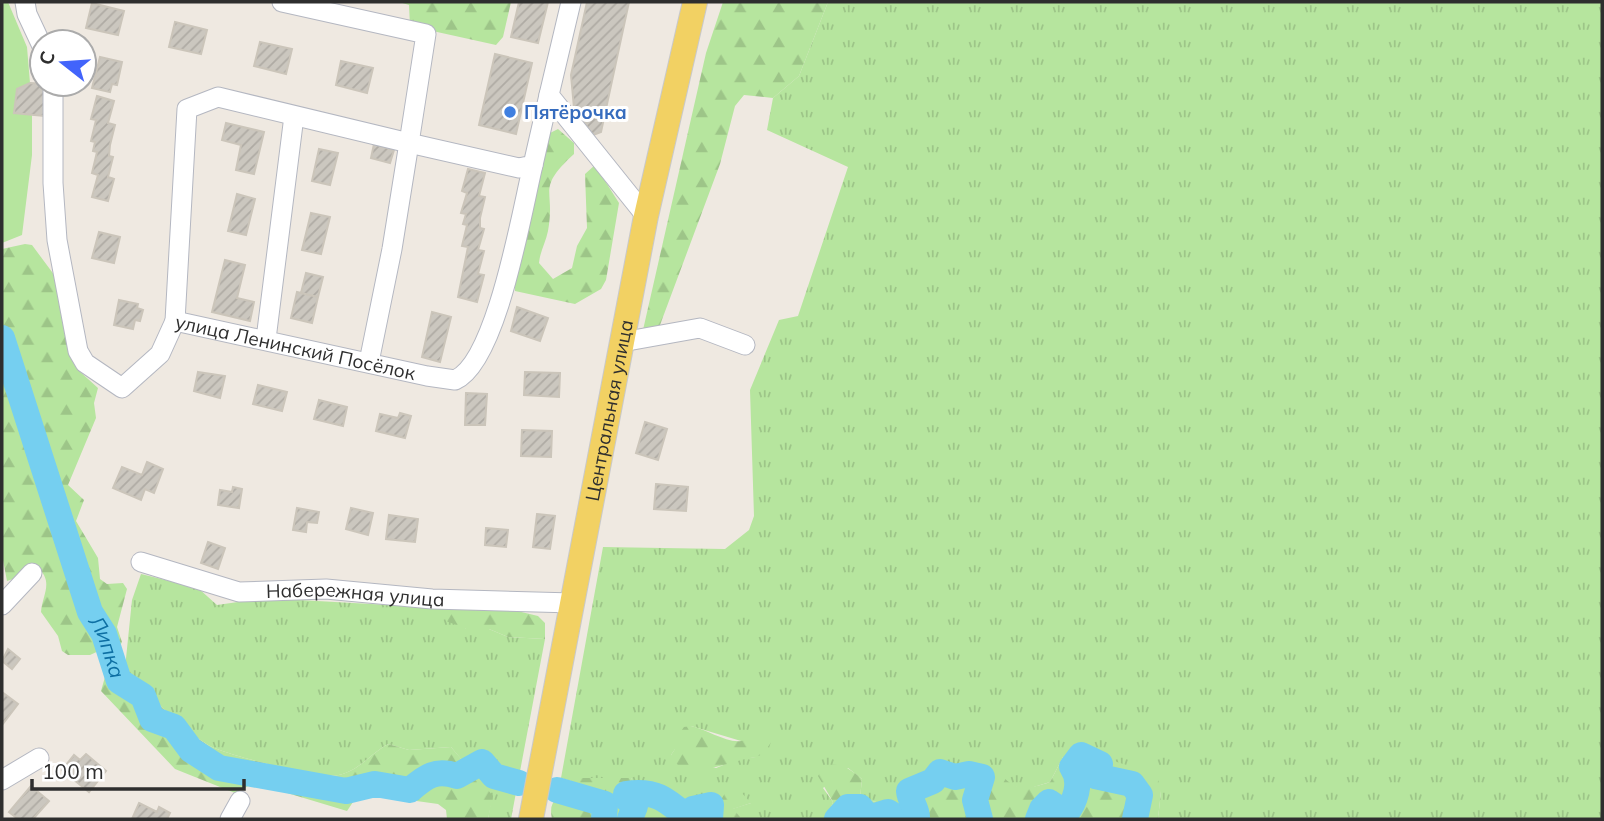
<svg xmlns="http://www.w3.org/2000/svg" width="1604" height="821" font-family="Mulish,sans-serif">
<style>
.grass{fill:url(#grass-tufts);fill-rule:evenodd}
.forest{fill:url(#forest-firs)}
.garden{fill:#b6e59e}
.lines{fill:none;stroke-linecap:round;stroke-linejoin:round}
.river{stroke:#75cff0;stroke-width:26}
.building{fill:url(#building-hatch);stroke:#cbc5ba;stroke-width:2}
.minor-casing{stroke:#b4b7c1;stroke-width:21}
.major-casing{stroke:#c9c9c9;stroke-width:26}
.minor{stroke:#fff;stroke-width:19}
.major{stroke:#f2d163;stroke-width:24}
.shop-dot{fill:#3f7fe0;stroke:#fff;stroke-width:2.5}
.labels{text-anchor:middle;stroke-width:6;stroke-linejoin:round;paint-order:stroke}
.shop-label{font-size:19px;font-weight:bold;fill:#366cbe;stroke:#fff;text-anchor:start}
.street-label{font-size:19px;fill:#2e2e2e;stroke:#fff}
.water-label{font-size:21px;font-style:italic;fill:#0d6fa3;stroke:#fff}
</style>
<defs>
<pattern id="grass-tufts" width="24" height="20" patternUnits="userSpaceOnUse" patternTransform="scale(1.75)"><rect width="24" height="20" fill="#b6e59e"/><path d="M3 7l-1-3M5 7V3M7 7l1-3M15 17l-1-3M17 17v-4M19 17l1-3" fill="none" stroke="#9dc588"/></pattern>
<pattern id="forest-firs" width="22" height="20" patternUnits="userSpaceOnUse" patternTransform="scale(1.75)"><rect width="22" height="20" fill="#b6e59e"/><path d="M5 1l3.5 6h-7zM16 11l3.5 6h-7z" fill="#9dc588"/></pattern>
<pattern id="building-hatch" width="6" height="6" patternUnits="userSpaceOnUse" patternTransform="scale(1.75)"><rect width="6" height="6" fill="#cbc7bf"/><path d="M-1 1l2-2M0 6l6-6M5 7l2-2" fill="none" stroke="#afaba4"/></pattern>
</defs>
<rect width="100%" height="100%" fill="#efe9e1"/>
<path class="grass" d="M828,2H1602V819H1158L1161,791L1063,757L1050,782L1024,790L1009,784L905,809L860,798L862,779L848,768L823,788L833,802L827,819H742L732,809L751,803H719L702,819H644L645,802L631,778H561L603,547L725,549L749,530L754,516L750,390L779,320L798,316L848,167L767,130L773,98L799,76ZM691,726L741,741L756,757L741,758L716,768L671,755Z
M141,574L198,588L217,605L238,602L246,597L443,608L466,629H489L508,637L545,639L511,819H488L492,796L451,747L409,750L388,744C370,754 360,770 339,775C321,779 225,755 208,745C187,733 139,687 125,668L132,600Z"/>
<path class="forest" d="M399,2H511L503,37L496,45L410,26L409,5Z
M723,2H828L799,76L773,98L744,95L735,106L720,164L660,325L643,330L706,53Z
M558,129L574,143V154C535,190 556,188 548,231C546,242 540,251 539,263L553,279L572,268L577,246L587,228L585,174L595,165L619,203L606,280L601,289L575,304L515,291V278L548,134Z
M25,244L32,245L55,276L77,369L98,388L94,403L96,418L68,485L84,500L76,521L98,558L100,579L107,584L123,583L127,589L117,627L122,642L116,653L109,654L103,649L90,655H68L62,651L58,636L41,612C42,596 53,583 40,570L7,581L2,555V249Z
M443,608L509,609L538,616L545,623V639L508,637L489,629H466L446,621Z
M125,668C139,687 187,734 208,745C225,755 321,779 339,775C360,770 370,754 388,744L409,750L451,747L493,796L488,819H447L446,810L438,804L359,793L347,811L254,783L235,793L175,769L101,691L107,670Z
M691,726C706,729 726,743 741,741C753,739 753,733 768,735L772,741L763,754L756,757C734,759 682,786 671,755L675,749L673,742L684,727Z
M1074,748L1157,775L1161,791L1158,819H827L833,802L818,776L824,766C841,762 850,769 862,779L860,798L904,809L907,782L938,765L1000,773C1016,793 1028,789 1050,782L1063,757Z
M561,778H631L645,802L644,819H552C548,801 557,798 570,788L571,781Z
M727,790L740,791L751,803L733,809L742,819H702L719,803Z"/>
<path class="garden" d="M2,2H8L27,47L30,83L17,89L14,112L32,115V155L22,235L2,243Z"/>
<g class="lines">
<g class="river">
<path id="s1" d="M2,338L90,612L104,634L119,681L143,696L152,719L174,727L191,750L219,768L346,791L375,784L410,790C426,776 436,769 457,776L482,762L494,776L519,783"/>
<path d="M557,790L605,804L604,819"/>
<path d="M630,819L635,806L627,799L626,794C656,789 668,801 689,819L696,817L693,809L711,805L710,819"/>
<path d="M837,819L848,807H860L869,818L888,812L899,819"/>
<path d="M917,819C918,809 910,802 909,791L933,781L940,772L955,777L969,774L982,777L975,800L980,819"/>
<path d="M1038,819L1042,809L1049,802L1055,806L1054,814L1064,816C1075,803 1083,782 1072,767L1081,755L1100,764L1095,769V776L1132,784L1140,795L1135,819"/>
</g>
</g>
<path class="building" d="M519,2H548L538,43L511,37Z
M587,2H629L601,132L593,135L574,108L571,75Z
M92,3L124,11L118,35L86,28Z
M175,22L207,30L201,54L169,47Z
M260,42L292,49L286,74L254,66Z
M495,54L532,63L516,134L479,125Z
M100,57L122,62L117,85L112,84L110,92L92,88Z
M341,61L373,68L367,93L336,85Z
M30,83L48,84L44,116L14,113L17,89Z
M97,96L114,101L108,123L115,125L110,145L109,156L113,157L108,177L114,179L108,201L92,197L98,175L92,173L97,152L93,151L95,142L91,141L96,120L91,119Z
M226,123L264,132L254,174L236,170L241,145L222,140Z
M374,144L394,150L390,163L371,158Z
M319,149L338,153L330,185L312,181Z
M468,169L485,173L479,196L485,197L480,218V228L484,229L478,250L484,251L478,274L484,275L477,302L458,297L468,247L462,246L467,225L463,224L466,214L461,213L467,193L462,191Z
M237,194L255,199L246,235L228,231Z
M311,213L330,217L321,254L302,250Z
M99,232L120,237L114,263L92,258Z
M225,260L245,265L237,298L254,302L250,321L212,312Z
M306,273L323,277L318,297L301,293Z
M297,292L318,297L312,323L291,318Z
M119,300L138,304L137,308L143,310L140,321L135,320L133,329L114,325Z
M517,307L548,318L540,341L511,331Z
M432,312L451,317L440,362L422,357Z
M198,372L225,376L220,398L194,391Z
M525,372L560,373L559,397L524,395Z
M258,385L287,392L282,411L253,404Z
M466,393L487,394L485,425H465Z
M319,400L347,407L343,426L314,419Z
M400,413L411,416L405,438L376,431L380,414L398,418Z
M645,422L667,429L658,460L636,453Z
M522,430L552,431L551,457L521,456Z
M147,462L163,469L154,493L145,489L141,500L113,488L122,467L142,475Z
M656,484L688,487L686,511L654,509Z
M233,487L242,489L239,508L218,505L220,490L232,492Z
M297,508L319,512L317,523L307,522L306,532L293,530Z
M351,508L373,513L368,535L346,529Z
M537,514L555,516L550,549L533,547Z
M389,515L418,519L415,542L386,539Z
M486,528L508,530L506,547L485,545Z
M208,542L225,548L218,569L201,563Z
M8,649L20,659L12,669L2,661Z
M2,692L18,704L2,725Z
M86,754L106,771L89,792L62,770L74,755L80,760Z
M31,786L49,801L33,819H18L9,812Z
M139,803L157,812L159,807L170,813L167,819H132Z"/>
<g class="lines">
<defs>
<g id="minor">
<path d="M25,2L27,14L42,46"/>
<path d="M282,2L426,34L409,143L519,168L533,165L549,95"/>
<path d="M571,2L549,95L646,216"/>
<path d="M53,84V183L57,240L78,351L85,363L122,388L160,354L175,321"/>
<path d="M266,339L294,116"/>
<path d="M622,342L700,328L745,345"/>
<path id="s2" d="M369,362L392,249L409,143L218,97L187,109L175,321L427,376L455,380C497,362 522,210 533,165"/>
<path id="s3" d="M141,562L239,592L326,589L432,599L573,603"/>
<path d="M2,605L32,573"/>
<path d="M2,780L39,758"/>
<path d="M230,819L240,801"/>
</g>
<g id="major">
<path id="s4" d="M531,819L646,216L695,2"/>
</g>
</defs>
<use href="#minor" class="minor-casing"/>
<use href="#major" class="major-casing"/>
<use href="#minor" class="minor"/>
<use href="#major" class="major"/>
</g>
<circle class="shop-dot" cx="510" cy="112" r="7"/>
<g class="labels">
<g class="shop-label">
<text x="524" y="119">Пятёрочка</text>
</g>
<g class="street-label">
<text dy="7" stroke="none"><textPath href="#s2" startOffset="788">улица Ленинский Посёлок</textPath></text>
<text dy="7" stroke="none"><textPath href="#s4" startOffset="416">Центральная улица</textPath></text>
<text dy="7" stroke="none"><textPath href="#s3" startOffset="219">Набережная улица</textPath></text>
</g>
<g class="water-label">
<text dy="7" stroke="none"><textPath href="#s1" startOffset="327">Липка</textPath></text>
</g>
</g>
<rect width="1604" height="821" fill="none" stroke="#2e2e2e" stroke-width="7"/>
<g transform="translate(63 63) rotate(287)"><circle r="33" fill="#ffffff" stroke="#ababab" stroke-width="2"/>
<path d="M0-5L12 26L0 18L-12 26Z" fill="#4264fb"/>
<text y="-10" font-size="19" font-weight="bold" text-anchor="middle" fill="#2e2e2e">С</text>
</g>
<path d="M32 779v10h212v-10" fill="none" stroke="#2e2e2e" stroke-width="3.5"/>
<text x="42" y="779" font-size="21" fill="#2e2e2e" stroke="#ffffff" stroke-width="5" paint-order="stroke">100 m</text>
</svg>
